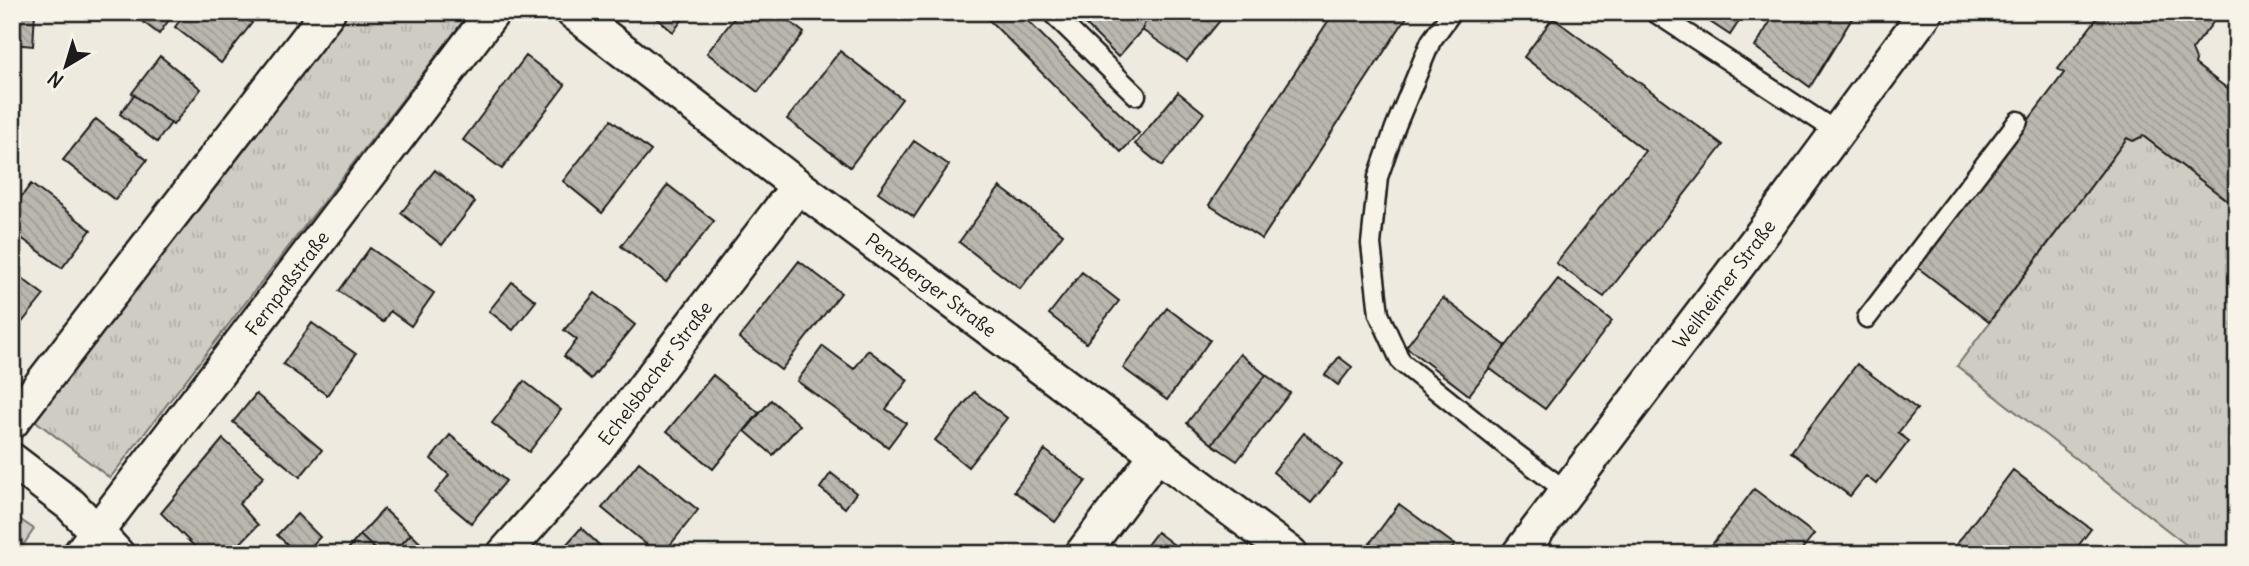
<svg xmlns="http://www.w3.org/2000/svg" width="2249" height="566" font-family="Delius,sans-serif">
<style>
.grass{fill:url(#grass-tufts);stroke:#767470;stroke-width:2}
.forest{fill:url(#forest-crowns);stroke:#767470;stroke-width:2}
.building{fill:url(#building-back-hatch);stroke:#1c1c1c;stroke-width:2}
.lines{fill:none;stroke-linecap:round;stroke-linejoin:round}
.service-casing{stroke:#1c1c1c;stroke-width:23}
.minor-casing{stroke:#1c1c1c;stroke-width:38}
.service{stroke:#f7f3e8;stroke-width:18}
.minor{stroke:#f7f3e8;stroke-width:33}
.labels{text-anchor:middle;stroke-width:7;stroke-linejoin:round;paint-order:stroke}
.street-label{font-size:19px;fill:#1c1c1c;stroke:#f7f3e8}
</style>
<defs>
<pattern id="grass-tufts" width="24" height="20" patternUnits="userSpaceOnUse" patternTransform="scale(1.75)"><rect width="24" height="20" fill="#cfccc3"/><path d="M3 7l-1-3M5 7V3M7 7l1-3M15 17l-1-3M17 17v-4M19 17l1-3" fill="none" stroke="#b1afa7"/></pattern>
<pattern id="forest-crowns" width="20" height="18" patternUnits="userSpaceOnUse" patternTransform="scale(1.75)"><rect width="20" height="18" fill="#cfccc3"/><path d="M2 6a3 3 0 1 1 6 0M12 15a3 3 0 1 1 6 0" fill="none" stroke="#b1afa7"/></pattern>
<pattern id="building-back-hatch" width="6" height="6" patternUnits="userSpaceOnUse" patternTransform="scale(1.75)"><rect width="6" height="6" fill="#bab7af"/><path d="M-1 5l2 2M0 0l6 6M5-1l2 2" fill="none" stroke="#9f9d96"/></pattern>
</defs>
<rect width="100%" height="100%" fill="#eeeae0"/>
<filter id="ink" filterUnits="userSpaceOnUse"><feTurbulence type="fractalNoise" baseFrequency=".0143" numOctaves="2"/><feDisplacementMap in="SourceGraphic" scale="14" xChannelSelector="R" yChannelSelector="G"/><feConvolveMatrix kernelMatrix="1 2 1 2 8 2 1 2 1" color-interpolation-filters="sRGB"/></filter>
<g filter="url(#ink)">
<path class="grass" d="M349,12H470L110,478L33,419Z
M2143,136L2237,208V554H2198L1957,366L2127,138L2133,141Z
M12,514L34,529L20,550L24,554H12Z"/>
<path class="forest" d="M12,522C20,532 25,541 21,554H12Z"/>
<path class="building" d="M12,12H35L33,46L12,44Z
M136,12H164L171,17L159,34L134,15Z
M186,12H237L252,23L221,63L175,27Z
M649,12H688L673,32Z
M739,12H778L804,33L758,92L707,53Z
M981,12H1019L1139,133L1121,152Z
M1073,12H1149L1142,30L1118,57Z
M1149,12H1227L1187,61L1142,30Z
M1334,12H1410L1262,239L1209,205Z
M1695,12H1745L1730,35Z
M1776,12H1856L1810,87L1755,47Z
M2102,12H2221L2192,50L2196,60L2195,64L2237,96V208L2143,136L2133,141L2127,138L1989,322L1917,267L2064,73L2058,69Z
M1553,18L1723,145L1604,297L1556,263L1645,151L1524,57Z
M840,51L902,99L850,167L787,119Z
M160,56L201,89L173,125L132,93Z
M526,56L565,85L502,169L463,140Z
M1178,92L1204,113L1162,166L1135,144Z
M134,95L171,123L157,142L120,114Z
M96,119L147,160L115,200L63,160Z
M611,120L651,151L602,213L563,181Z
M914,141L949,165L914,217L878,192Z
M435,170L475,202L442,245L401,213Z
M31,184L91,230L62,268L12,231V209Z
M668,185L714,221L666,282L621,246Z
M1000,187L1063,234L1020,289L959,242Z
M370,248L434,293L411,326L390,311L383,322L339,291Z
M799,261L841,293L781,370L739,338Z
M12,271L44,295L12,335Z
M1082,272L1119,301L1086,343L1049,314Z
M1558,279L1612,321L1545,409L1489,368Z
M512,282L536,301L513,330L489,311Z
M595,293L635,325L591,379L564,356L577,340L564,330Z
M1443,298L1506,346L1469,395L1406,347Z
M1167,308L1210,340L1167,400L1123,368Z
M312,323L356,354L327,395L283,364Z
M823,346L854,369L868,350L908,380L886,409L906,423L888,447L797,381Z
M1240,354L1266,375L1212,444L1187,423Z
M1339,357L1352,367L1338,385L1325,375Z
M1857,364L1917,409L1898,433L1909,441L1876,484L1866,476L1850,496L1791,452Z
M713,375L759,413L713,469L667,431Z
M1266,375L1290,393L1237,461L1212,444Z
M524,381L561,410L529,452L492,423Z
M974,392L1007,418L968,467L935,440Z
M256,394L322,450L300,477L233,422Z
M771,400L800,425L773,455L745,431Z
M1304,433L1342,465L1311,503L1273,472Z
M450,435L506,481L471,523L435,493L449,475L431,459Z
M223,439L264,476L239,504L258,525L230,554H202L161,513Z
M1045,450L1086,481L1055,522L1014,491Z
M639,462L698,510L663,554H658L602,508Z
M2013,470L2091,529L2072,554H1949Z
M831,473L856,493L845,508L820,488Z
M1754,489L1814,534L1798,554H1705Z
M1399,504L1455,545L1448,554H1368L1364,551Z
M384,509L411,534L392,554H380L360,535Z
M297,514L320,537L304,554H298L277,535Z
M581,528L609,554H558Z
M1157,532L1186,554H1140Z
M411,534L432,554H392Z
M360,535L380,554H344Z"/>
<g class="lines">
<defs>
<path id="service" d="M1051,12L1136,95
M1452,12L1431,41L1395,128L1378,177L1371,244L1379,314L1401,362L1506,446L1566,491
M1654,12L1837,132
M1867,318L2018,121"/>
<path id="minor" d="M573,12L798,186L1291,554
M12,422L328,12
M12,460L71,505L117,554
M80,554L493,12
M504,554L597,449L798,186
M1082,554L1158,453
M1519,554L1761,235L1926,12"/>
</defs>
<use href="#service" class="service-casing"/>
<use href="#minor" class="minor-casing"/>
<use href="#service" class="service"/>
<use href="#minor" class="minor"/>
</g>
</g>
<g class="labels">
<g class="street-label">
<text transform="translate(287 283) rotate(-53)" y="7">Fernpaßstraße</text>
<text transform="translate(1724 284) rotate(-53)" y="7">Weilheimer Straße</text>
<text transform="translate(931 285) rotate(37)" y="7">Penzberger Straße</text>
<text transform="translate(655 373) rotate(-53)" y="7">Echelsbacher Straße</text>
</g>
</g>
<rect width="2249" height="566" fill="none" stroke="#f7f3e8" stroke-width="42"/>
<rect x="21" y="21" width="2207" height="524" fill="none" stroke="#1c1c1c" stroke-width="2.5" filter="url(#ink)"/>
<g transform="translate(66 66) rotate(218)" stroke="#f7f3e8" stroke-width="5" paint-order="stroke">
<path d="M0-5L12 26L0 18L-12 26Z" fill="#1c1c1c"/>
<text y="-10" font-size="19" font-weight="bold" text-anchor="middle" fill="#1c1c1c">N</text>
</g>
</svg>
